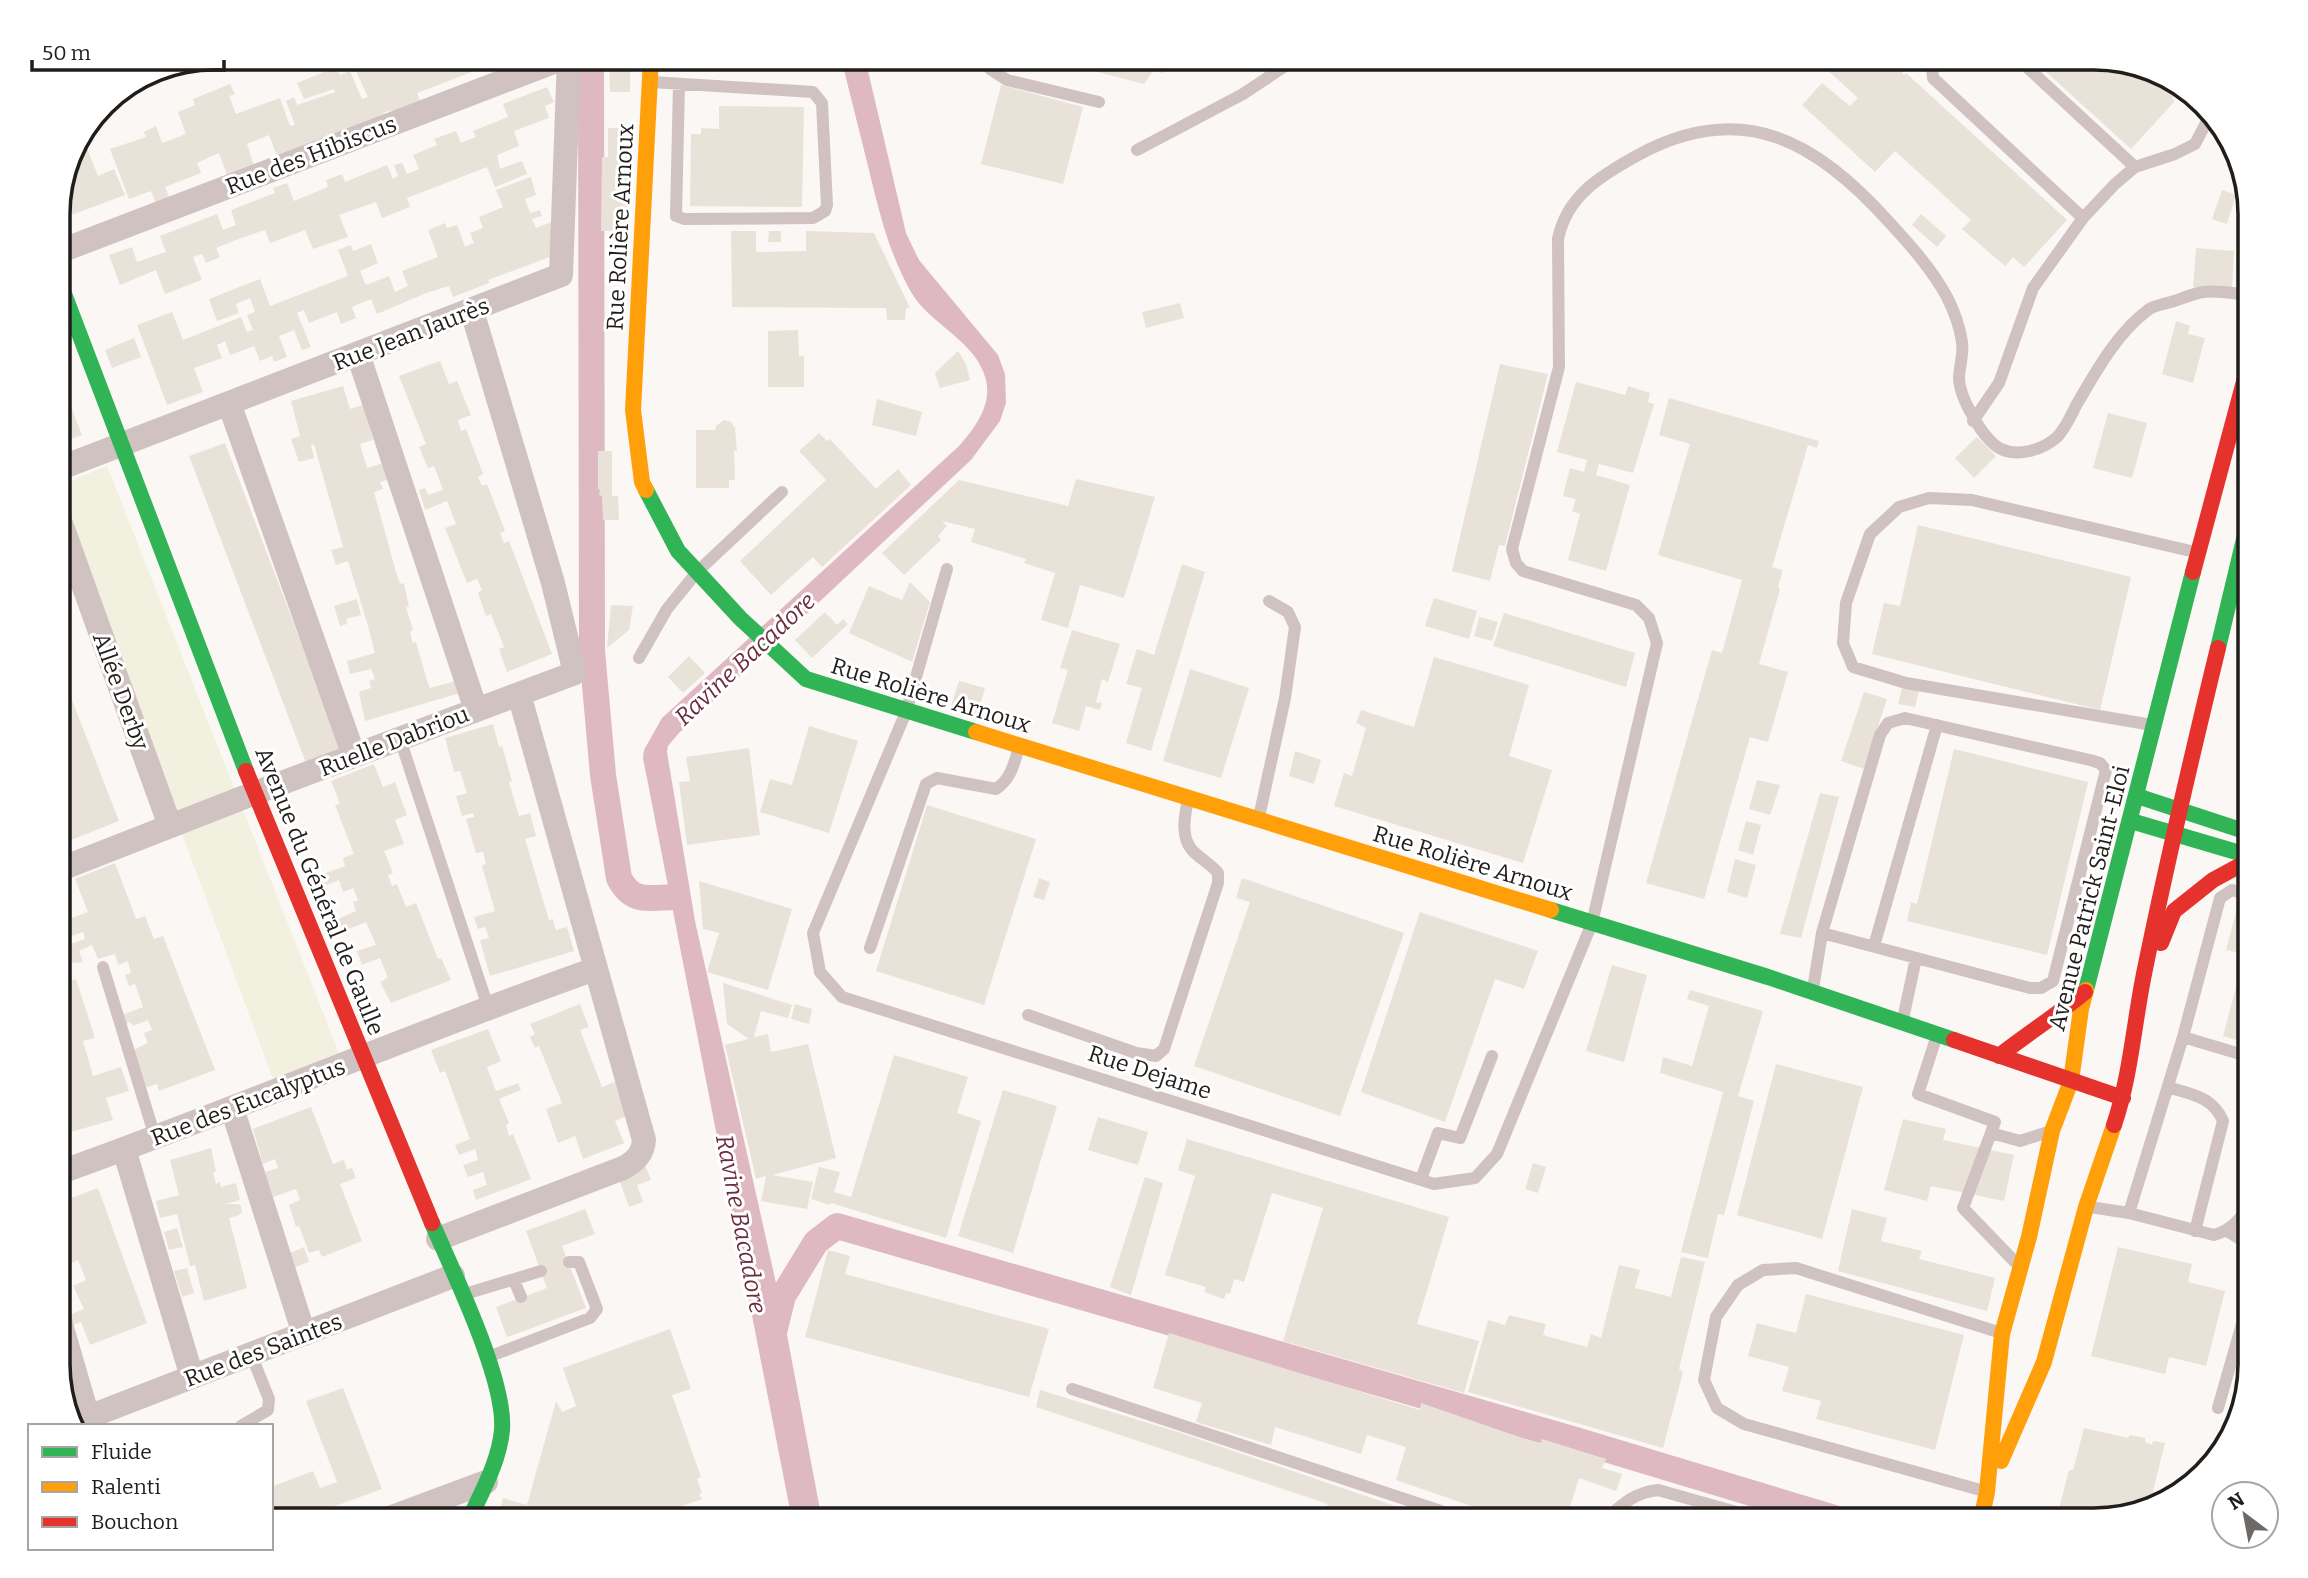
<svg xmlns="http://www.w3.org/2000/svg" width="2308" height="1578" font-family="Bitter,serif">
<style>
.green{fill:#f2f0de}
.water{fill:#dfb9c2}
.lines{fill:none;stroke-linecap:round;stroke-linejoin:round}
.canal{stroke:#dfb9c2;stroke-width:26}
.building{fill:#e9e2d8}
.lane{stroke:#d0c2c0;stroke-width:12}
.street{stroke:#d0c2c0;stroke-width:24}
.fast{stroke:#30b455;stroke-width:16}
.slow{stroke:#ff9f0a;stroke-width:16}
.jam{stroke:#e5322d;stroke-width:16}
.labels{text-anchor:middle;stroke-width:6;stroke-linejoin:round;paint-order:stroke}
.street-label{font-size:23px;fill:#201d1b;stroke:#fff}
.water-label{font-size:24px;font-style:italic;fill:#6c2c41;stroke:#fff}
.rim{fill:none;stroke:#201d1b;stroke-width:3.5}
</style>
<rect width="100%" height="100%" fill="#fbf7f5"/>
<path class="green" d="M107,466L339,1053L273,1079L58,499V486Z"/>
<path class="water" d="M841,58H865L906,233L919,260L998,355L1005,374L1006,403L1000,421L971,460L679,733L668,746L667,752L695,921L784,1319L822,1520H792L643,758L644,750L662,718L959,446C975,428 992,405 986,380C977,341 930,325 911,292C888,251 879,211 868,166C859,130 850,94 841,58Z"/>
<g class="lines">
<path class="canal" d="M591,58L592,651L603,775L619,878C633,905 650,897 676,897
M772,1340L783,1296L816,1242L837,1226L1579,1441L1841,1520"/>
</g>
<path class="building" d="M363,58H383L389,71L406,64L404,58H487L490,65L417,93L420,101L393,111L392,110L383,113L384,115L277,156L269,135L247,144L254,165L227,175L219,153L197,163L201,173L165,187L169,197L156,203L151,191L129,199L110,149L146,137L144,132L156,126L162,143L186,134L178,112L195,105L193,99L230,84L235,94L229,96L236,114L280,98L290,126L295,125L286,101L294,97L297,105L335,92L334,89L304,99L297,83L336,67L340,75L350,71L362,99L368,97L355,69L365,65Z
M609,58H630V92H610Z
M1045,58H1167L1163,73L1153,71L1144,84Z
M1814,58H1885L1889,62L1893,58H1915L1902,73L1904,75L1906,73L2067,220L2024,267L2013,257L2005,266L1962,229L1971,220L1895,151L1875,172L1802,105L1822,83L1850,106L1858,98Z
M2031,58H2094L2167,80L2178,91L2172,98L2175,101L2131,149Z
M189,63L163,75L165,79L116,95L154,69Z
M1001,85L1083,107L1063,184L981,164Z
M547,87L554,102L545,106L549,118L514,131L519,146L497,155L500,169L522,161L527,174L495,187L487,167L407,198L410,207L382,218L376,202L350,211L339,215L348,237L313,249L305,230L270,243L265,230L241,238L216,248L220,257L206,263L202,254L193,257L202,280L165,294L156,270L120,285L109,255L132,247L137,262L151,257L166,252L160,236L217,214L223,230L236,225L231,210L275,193L273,188L287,183L294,201L328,187L326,180L342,174L345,182L387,165L393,179L398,176L394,165L402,163L407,174L419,169L413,155L437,145L434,139L456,131L461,143L476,137L473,131L508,117L503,104Z
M115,96L119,109L97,117L96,114L104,103Z
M719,106L804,107L802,207L690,206L691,134H701V128L719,129Z
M608,128H631L628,231H601L602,157H608Z
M82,135L98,176L114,169L125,195L69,216L61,193L70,154Z
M531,177L536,195L525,199L530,213L540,210L542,216L532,219L536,228L557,220L558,254L488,280L489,283L453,297L449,286L426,293L377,314L371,299L352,307L356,318L341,324L337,312L309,323L304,310L297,313L311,347L302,350L294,330L279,336L287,357L274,362L272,356L260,361L254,346L230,355L225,341L217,345L222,358L194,368L203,392L167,405L137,325L172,312L183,340L241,317L247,332L253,330L247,315L255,312L250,298L236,304L239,313L217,321L209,299L260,279L270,306L348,276L338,250L351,245L353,251L371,244L378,263L360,271L366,285L389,276L395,292L408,286L402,271L438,257L428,230L445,223L447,228L457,225L465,247L474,243L470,233L483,228L479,217L503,207L496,190Z
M2222,190L2236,195L2227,224L2212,219Z
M1921,214L1946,236L1937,247L1912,225Z
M731,231H756V252L806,251V231L874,233L910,308H906L905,320H887L886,308L732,307Z
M769,231H781V242H768Z
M2196,248L2234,251L2232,289L2193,287Z
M1180,303L1184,318L1146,328L1142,312Z
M2176,321L2190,326L2188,334L2205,338L2193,383L2162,374Z
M798,330L799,356H804V387H768V331Z
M134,338L141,357L112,368L105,350Z
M958,351L966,364L970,380L940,388L935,373Z
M440,361L449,384L457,381L471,415L458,420L461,431L466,429L483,474L478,477L482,486L487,484L505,531L500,533L504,543L509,541L552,654L507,672L499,649L504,647L491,614L486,616L478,593L482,590L477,579L467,583L445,528L456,524L447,501L425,510L419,490L425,488L428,495L443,490L434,466L428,468L419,447L426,444L399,376Z
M1500,364L1548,374L1505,546L1499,545L1490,581L1452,571Z
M58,374L82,435L58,444Z
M1576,382L1625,395L1628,386L1650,393L1648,402L1654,404L1633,473L1599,464L1596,475L1630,485L1606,571L1568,560L1580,514L1572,511L1576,499L1563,496L1570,468L1584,472L1587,460L1557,452Z
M343,386L350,409L363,405L373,440L360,444L367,468L387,462L391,479L380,482L383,489L374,492L396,572L400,584L404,583L409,607H406L413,630L410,632L413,643L416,642L427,681L430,688L456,681L460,693L365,721L359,692L371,688L369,681L375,679L371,669L350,674L347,661L375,653L366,619L348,561L336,565L331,550L343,547L314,444L311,445L314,458L299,462L291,439L300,436L291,401Z
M1669,398L1819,441L1817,448L1808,445L1772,567L1783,570L1778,587L1780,589L1759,664L1788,672L1768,742L1750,737L1704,899L1646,883L1712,650L1722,653L1742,580L1658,555L1690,444L1659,435Z
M877,399L922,412L916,436L872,425Z
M2108,413L2147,423L2132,478L2093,468Z
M724,420L731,422L735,428L737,451H734L735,480H729V488H696V430H715L716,426Z
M819,433L827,441L830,439L876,489L898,469L911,485L822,567L813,557L771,595L740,561L826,480L799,451Z
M1977,437L1996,456L1974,478L1955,458Z
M225,443L342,750L306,763L189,456Z
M598,451H612V496H618L619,520H603L602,496L599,495L600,489H598Z
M1076,479L1155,497L1124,598L1080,585L1068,628L1041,620L1055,573L1024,563L1026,559L971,542L975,529L942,521L947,526L938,536L941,540L904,575L882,553L959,480L1068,506Z
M1918,525L2131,577L2100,710L1872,654L1884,603L1900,606Z
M1182,564L1205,572L1151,751L1126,743L1142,688L1126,684L1137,649L1154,655Z
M910,582L930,602L912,662L849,633L869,586L902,600Z
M1434,598L1477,611L1469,639L1425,626Z
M357,599L361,615L346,619L347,624L340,626L334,606Z
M611,605L633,606L629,630L607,648Z
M825,612L837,625L843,619L848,624L812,658L795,640Z
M1504,613L1635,653L1626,687L1493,646Z
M1479,617L1498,622L1492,641L1474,636Z
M1072,630L1120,644L1108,682L1102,679L1096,702L1102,703L1100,710L1086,706L1079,731L1052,723L1068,670L1060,668Z
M689,656L705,673L683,693L668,677Z
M1434,657L1529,685L1509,756L1552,770L1523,863L1334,806L1344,773L1352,776L1366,728L1356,723L1361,710L1414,727Z
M58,664L119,821L71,840L58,807V792L66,789L62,778L58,779Z
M1190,669L1249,688L1221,778L1163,761Z
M959,681L985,688L977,714L951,706Z
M1902,688L1919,691L1915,707L1898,704Z
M1864,692L1887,699L1864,769L1841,761Z
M493,724L499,747L502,746L512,781L509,782L519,816L530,813L536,836L525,839L549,920L553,919L556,930L567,927L574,951L490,976L480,940L489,938L485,927L478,929L474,917L495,911L482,866L486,864L483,852L476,853L466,819L474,817L473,813L462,816L456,796L467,793L460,771L454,772L445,738Z
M809,726L858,741L829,833L760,812L770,779L792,785Z
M749,748L760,835L687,845L679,782L690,781L686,757Z
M1954,749L2088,782L2047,955L1907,921L1911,902L1917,904Z
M1295,751L1321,760L1314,784L1289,776Z
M374,764L383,787L395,782L407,815L395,820L404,844L384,851L393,873L388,875L392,886L397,884L406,907L416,903L438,959L441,958L451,980L391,1003L380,982L388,978L380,958L362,965L357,951L376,945L366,922L341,932L336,920L356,911L353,902L358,900L353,888L343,892L339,880L323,886L320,875L345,866L343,858L354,854L335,805L340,804L331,781Z
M1757,780L1780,785L1770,815L1749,809Z
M1820,793L1839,797L1801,938L1780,934Z
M927,805L1036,839L984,1005L876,971Z
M1746,821L1761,825L1753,855L1738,850Z
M1735,859L1756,865L1747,898L1727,892Z
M115,863L136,919L145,916L154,939L163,936L215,1070L159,1091L157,1084L144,1088L133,1050L148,1043L144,1033L152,1030L148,1020L133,1026L130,1022L125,1024L122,1015L143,1007L135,984L129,986L125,975L131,973L128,961L118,965L115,954L98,959L92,945L79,951L83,962L72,963L68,945L85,939L83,932L66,938L61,922L88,912L75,879Z
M1039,878L1050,882L1044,900L1033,897Z
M1242,878L1404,933L1340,1116L1194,1066L1250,902L1236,898Z
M699,881L792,909L768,990L707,972L719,933L703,929Z
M2237,908L2250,912V1044L2223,1036L2245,954L2226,950Z
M1420,912L1538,951L1524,989L1495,979L1445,1122L1361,1092Z
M1612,965L1647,975L1624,1062L1586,1051Z
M76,979L95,1038L83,1041L93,1076L121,1067L129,1091L106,1098L113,1120L60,1135L58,985Z
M723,983L792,1005L788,1018L761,1011L754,1037L768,1034L771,1052L808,1044L836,1158L772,1175L813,1182L807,1209L761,1201L766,1176L756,1179L725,1045L749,1039L727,1024Z
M1690,990L1763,1011L1738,1096L1754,1101L1724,1215L1718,1214L1708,1258L1681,1252L1723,1092L1660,1073L1663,1057L1692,1066L1709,1006L1687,999Z
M580,1004L589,1027L580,1030L602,1087L620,1080L629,1115L615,1121L624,1143L583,1159L575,1136L558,1143L546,1109L562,1103L539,1046L535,1048L530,1037L535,1034L530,1024Z
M795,1004L812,1009L809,1024L791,1019Z
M488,1029L501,1061L487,1067L496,1091L518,1083L521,1090L499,1099L509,1123L506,1125L509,1136L513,1134L531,1179L476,1200L473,1190L487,1185L483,1172L468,1177L463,1165L478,1160L475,1149L459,1155L455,1145L470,1139L445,1071L440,1073L431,1050Z
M894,1055L968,1077L957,1113L981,1121L946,1238L831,1203L830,1205L811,1199L819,1167L840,1172L834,1192L851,1197Z
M1776,1064L1863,1087L1822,1239L1737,1215Z
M1003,1090L1057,1106L1013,1253L958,1236Z
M311,1107L333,1164L344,1160L347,1170L352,1168L356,1178L340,1184L362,1241L322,1257L319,1250L309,1253L299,1226L296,1227L289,1205L300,1200L296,1189L273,1197L265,1172L278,1168L275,1159L263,1164L253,1129Z
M1098,1117L1148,1132L1138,1165L1088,1150Z
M1903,1119L1946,1129L1943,1140L2014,1155L2004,1201L1931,1186L1927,1201L1884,1190Z
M1187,1139L1449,1217L1417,1324L1479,1341L1464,1393L1283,1341L1323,1208L1272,1193L1244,1282L1234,1279L1230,1294L1226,1293L1224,1299L1204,1292L1206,1287L1165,1275L1195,1176L1178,1170Z
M211,1148L216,1171L213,1173L216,1184L220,1182L221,1187L236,1183L240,1200L225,1204H238L241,1206L242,1212L239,1215L229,1218L247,1288L204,1301L195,1265L190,1266L177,1214L160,1218L156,1201L179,1195L170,1160Z
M644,1162L651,1180L637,1185L643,1202L629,1207L617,1174Z
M1533,1163L1546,1167L1538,1193L1525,1189Z
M1145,1177L1163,1183L1131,1295L1110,1287Z
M98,1188L147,1323L90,1345L81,1322L72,1325L69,1315L84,1309L73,1286L86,1280L78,1260L71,1263L58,1229V1203Z
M585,1209L595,1234L562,1246L586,1308L507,1337L496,1307L547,1288L526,1231Z
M1852,1209L1887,1218L1881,1241L1922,1251L1919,1259L1995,1278L1987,1311L1838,1271Z
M177,1228L183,1247L169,1250L164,1232Z
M304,1247L309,1262L293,1268L288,1254Z
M2118,1247L2192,1264L2188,1282L2225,1291L2206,1366L2169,1357L2165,1374L2091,1356Z
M828,1250L850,1256L845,1274L1049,1329L1029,1397L805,1337Z
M1681,1257L1705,1262L1679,1369L1683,1372L1663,1448L1468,1392L1488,1320L1505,1325L1509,1315L1546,1324L1543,1335L1587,1347L1591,1334L1601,1338L1619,1265L1640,1270L1635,1288L1671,1297Z
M187,1268L194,1293L182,1297L174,1271Z
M1806,1294L1964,1335L1935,1450L1816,1419L1821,1401L1782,1391L1789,1367L1748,1356L1757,1323L1796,1333Z
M670,1329L691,1389L672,1395L701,1477L697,1479L702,1493L699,1495L702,1499L642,1520H497L503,1498L527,1505L556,1401L562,1412L576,1406L563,1368Z
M1169,1333L1420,1410L1421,1403L1540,1444L1542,1439L1606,1459L1602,1468L1622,1474L1616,1491L1579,1478L1566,1520H1512L1396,1480L1406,1447L1367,1435L1361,1454L1275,1427L1271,1445L1196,1422L1202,1403L1153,1388Z
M343,1388L382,1489L297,1520H271V1487L313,1471L320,1488L337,1482L306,1401Z
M1040,1390L1181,1433L1436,1520H1363L1326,1508L1328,1504L1036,1407Z
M2084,1428L2128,1438L2130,1435L2145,1438V1442L2152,1445L2153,1441L2165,1443L2149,1507L2095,1520H2060L2061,1517L2057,1516L2069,1470H2073Z
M1659,1506L1703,1520H1654Z"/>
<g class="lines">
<path class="lane" d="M985,58L990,69L1007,80L1099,102
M1931,58L1933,78L2083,218
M2017,58L2135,167
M652,82L813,92L822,103L827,205L825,211L813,218L684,219L676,216L679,84
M1137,150L1243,94L1297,58
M1973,421L1999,383L2033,288L2083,218L2115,184L2135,167L2175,154L2195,144L2206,123L2208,113
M947,569L906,712L813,933L820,972L842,997L1434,1184L1475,1178L1497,1154L1592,923L1657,643L1649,618L1636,605L1523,571L1516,563L1512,549L1559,367L1558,239C1567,195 1602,175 1638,155C1743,98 1817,142 1889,222C1910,245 1932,269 1947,297C1953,309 1960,328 1962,342C1964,354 1959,367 1959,379C1960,398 1983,440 2001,449C2018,457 2042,450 2056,438C2065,430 2072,413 2078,402C2097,370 2117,333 2148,310C2153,306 2161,305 2167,303C2179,300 2191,294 2203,292C2217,290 2236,294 2250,295
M639,658L667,609L697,572L782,492
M2152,725L1906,683L1853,667L1843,643L1846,603L1870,534L1899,507L1929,498L1972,500L2195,552
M400,739L488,1007
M1259,817L1285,698L1295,627L1288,612L1269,601
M1874,946L1937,725
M870,948L926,784L937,778L996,789C1011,779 1014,764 1019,747
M103,967L155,1137
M1813,989L1822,933L1880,735L1888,723L1905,718L2090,760L2100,763L2106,770L2053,981L2041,988H2030L1822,933
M1028,1015L1136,1053L1156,1056L1164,1049L1218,883V873C1211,864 1199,858 1192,850C1180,836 1185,815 1188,799
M1903,1019L1916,958
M1937,1035L1918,1094L1995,1122L1963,1208L2015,1262
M2183,1037L2250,1057
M2168,1087C2192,1095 2212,1096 2223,1121L2195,1231
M1991,1133L2020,1141L2045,1133
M1421,1179L1438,1133L1460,1138L1492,1056
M2090,1207L2129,1213L2214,1235C2232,1230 2245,1216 2250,1198
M2129,1213L2183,1037L2220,898L2232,890L2250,895
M2227,1231L2243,1241L2250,1251
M514,1280L521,1297
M465,1294L541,1271
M488,1357L590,1318L597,1309L579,1262H569
M1072,1389L1468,1520
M2218,1408L2250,1296
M241,1426L268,1410L269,1399L251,1354
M1984,1491L1744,1424L1717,1408L1704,1380L1716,1317L1738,1285L1763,1270L1796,1268L1998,1332
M1605,1520C1623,1504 1633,1493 1658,1490L1765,1520"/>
<path class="street" d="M58,252L564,58
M358,354L476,710
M229,403L354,756
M58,469L561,275L569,58
M58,515L170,826
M58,870L255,793L575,673L553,583L472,311
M232,1108L304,1334
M124,1149L192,1377
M58,1173C238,1109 414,1033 595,969
M438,1239L623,1168C635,1162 643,1154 644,1140L519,694
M58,1314L88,1417
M73,1423L453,1276
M384,1520L486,1482"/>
<path class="fast" d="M58,278L246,771
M646,490L678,551L740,618L806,679L976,732
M2218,648L2250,514
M2137,796L2247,832
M2131,821L2250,856
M1551,910L1768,977L1954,1040
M2086,990L2193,572
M432,1223C453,1272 506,1380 502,1430C499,1462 482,1491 469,1520"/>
<path class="slow" d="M646,490L642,482L633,410L651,58
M976,732L1551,910
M2001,1461L2044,1362L2086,1207L2114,1125
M1981,1520L1987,1492L2002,1334L2029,1237L2052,1131L2071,1081L2081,1009L2086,990"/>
<path class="jam" d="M2193,572L2250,359
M246,771L432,1223
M2161,943L2174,911L2213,880L2250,860
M1954,1040L2123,1098
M1999,1056C2027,1034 2057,1015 2085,992
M2114,1125C2131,1075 2134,1021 2145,969C2167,861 2192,755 2218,648"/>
</g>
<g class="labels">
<g class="street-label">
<text transform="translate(311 155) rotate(-21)" y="8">Rue des Hibiscus</text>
<text transform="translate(620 227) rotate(-87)" y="8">Rue Rolière Arnoux</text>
<text transform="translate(411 334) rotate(-21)" y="8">Rue Jean Jaurès</text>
<text transform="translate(121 691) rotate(70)" y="8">Allée Derby</text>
<text transform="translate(931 695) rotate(17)" y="8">Rue Rolière Arnoux</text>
<text transform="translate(394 741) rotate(-21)" y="8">Ruelle Dabriou</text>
<text transform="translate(1473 863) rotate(17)" y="8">Rue Rolière Arnoux</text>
<text transform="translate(320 891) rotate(68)" y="8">Avenue du Général de Gaulle</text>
<text transform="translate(2089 898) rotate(-76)" y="8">Avenue Patrick Saint-Eloi</text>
<text transform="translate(1150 1072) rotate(18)" y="8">Rue Dejame</text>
<text transform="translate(248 1102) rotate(-21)" y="8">Rue des Eucalyptus</text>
<text transform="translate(263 1350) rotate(-21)" y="8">Rue des Saintes</text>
</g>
<g class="water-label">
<text transform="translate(745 659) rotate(-43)" y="8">Ravine Bacadore</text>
<text transform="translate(741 1224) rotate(79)" y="8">Ravine Bacadore</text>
</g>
</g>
<path d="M0 0H2308V1578H0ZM214 70H2094A144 144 0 0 1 2238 214V1364A144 144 0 0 1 2094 1508H214A144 144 0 0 1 70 1364V214A144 144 0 0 1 214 70Z" fill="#fff" fill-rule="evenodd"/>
<path class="rim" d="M214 70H2094A144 144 0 0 1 2238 214V1364A144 144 0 0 1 2094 1508H214A144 144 0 0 1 70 1364V214A144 144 0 0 1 214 70Z"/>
<rect x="28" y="1424" width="245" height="126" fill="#ffffff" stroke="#a6a5a4" stroke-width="2"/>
<rect x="42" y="1447" width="35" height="10" fill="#30b455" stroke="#a6a5a4" stroke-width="2"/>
<text x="91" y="1459" font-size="21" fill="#201d1b">Fluide</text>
<rect x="42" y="1482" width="35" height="10" fill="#ff9f0a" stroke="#a6a5a4" stroke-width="2"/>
<text x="91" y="1494" font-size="21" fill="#201d1b">Ralenti</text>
<rect x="42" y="1517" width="35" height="10" fill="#e5322d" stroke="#a6a5a4" stroke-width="2"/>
<text x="91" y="1529" font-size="21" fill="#201d1b">Bouchon</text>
<g transform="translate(2245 1515) rotate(328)"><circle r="33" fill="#ffffff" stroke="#a6a5a4" stroke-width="2"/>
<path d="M0-5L12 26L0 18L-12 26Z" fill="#6d6967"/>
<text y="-10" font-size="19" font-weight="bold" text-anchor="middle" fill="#201d1b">N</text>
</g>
<path d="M32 60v10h192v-10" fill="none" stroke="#201d1b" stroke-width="3.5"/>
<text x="42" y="60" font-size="21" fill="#201d1b" stroke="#ffffff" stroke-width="5" paint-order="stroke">50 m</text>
</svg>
